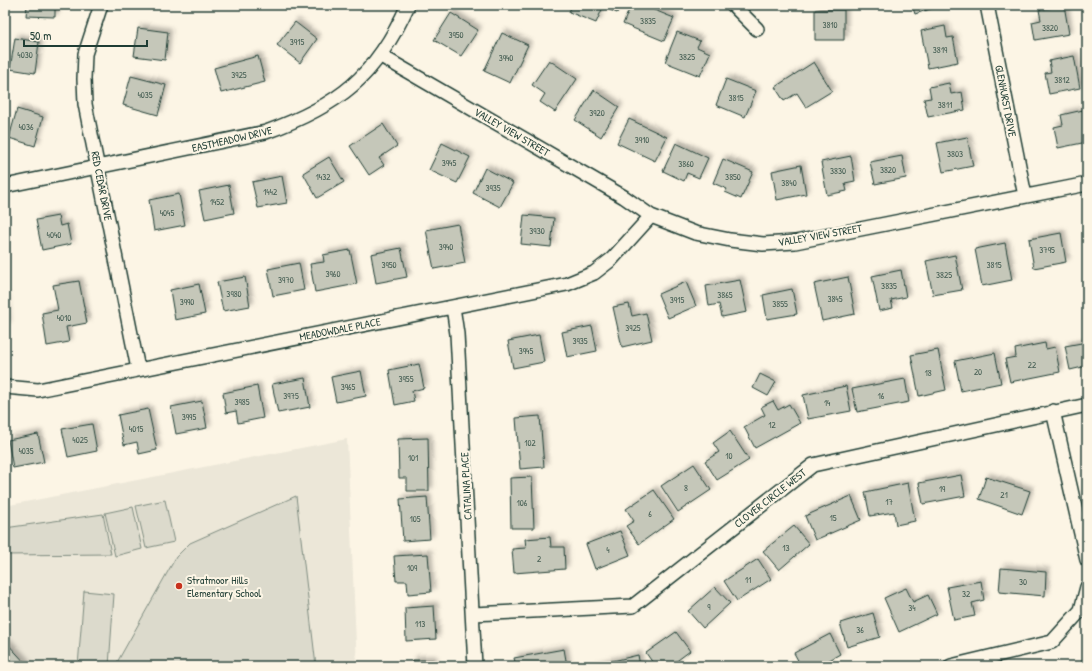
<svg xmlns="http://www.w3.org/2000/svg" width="1092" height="671" font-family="'Patrick Hand',sans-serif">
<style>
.built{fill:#ece7d8}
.green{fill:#dcdacc;stroke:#7e8c80}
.building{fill:#c5c7b9;stroke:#1f3d34;filter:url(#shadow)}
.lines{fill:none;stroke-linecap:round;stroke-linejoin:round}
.street-casing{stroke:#1f3d34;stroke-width:16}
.street{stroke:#fcf5e5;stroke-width:13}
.poi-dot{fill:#c8321e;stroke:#fcf5e5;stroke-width:1.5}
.labels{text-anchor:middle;stroke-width:4;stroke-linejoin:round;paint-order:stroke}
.number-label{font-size:9px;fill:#486055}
.street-label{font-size:11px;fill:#1f3d34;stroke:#fcf5e5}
.poi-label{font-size:11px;fill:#1f3d34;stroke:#fcf5e5;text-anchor:start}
</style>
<defs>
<filter id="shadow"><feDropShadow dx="3.5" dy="-3.5" stdDeviation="2" flood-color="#0004"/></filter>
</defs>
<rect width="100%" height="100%" fill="#fcf5e5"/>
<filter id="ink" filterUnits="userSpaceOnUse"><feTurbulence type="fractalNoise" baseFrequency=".025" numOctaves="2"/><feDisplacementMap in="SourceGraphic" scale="8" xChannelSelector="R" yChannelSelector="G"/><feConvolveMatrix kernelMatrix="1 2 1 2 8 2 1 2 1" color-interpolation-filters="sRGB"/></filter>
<g filter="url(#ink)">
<path class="built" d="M347,439L357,666H5V506Z"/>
<path class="green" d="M296,496L316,666H115L176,557L190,543Z
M165,500L174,542L146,548L136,506Z
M133,507L142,549L115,556L105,513Z
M103,514L111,554L5,555V528Z
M84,591L114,594L109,666H78Z"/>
<path class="building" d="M27,5H55V17L26,16Z
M572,5H621L617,13L603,7L596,23L569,12Z
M631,5H642L674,18L664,41L623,24Z
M912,5H942L915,14Z
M1064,5L1069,34L1035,40L1032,22L1041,20L1039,10Z
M815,10H844V40H815Z
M451,13L478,30L461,56L434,40Z
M295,22L317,39L300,63L277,45Z
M945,26L947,38L953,37L958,62L928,68L921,31Z
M138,28L168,32L165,60L134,56Z
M677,32L700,41L697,47L710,53L700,76L665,62Z
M502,33L528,45L510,83L484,71Z
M15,38L39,42L35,73L10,69Z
M258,56L265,82L221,93L214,68Z
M1074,56L1080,88L1049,94L1045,73L1051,72L1049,61Z
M549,60L577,79L555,112L540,102L545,94L532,85Z
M814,62L832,91L806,107L797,93L784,101L775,87Z
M131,76L166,85L158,115L123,105Z
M726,79L756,91L745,117L716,105Z
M949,83L951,94L962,92L965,110L928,117L924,99L931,98L929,87Z
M594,90L619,107L601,137L575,120Z
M17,109L43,117L35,146L9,138Z
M1083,110L1087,129V142L1058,148L1054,127L1063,125L1061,115Z
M629,119L667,137L655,161L617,143Z
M383,124L397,146L379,158L384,165L369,175L350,146Z
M967,137L973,166L943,172L937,143Z
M442,143L470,157L457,183L429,170Z
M676,143L708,158L699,178L687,173L684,181L663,171Z
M851,156L855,181L845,183L847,191L827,195L821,162Z
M902,156L906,178L875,184L870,162Z
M329,157L344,182L317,198L303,173Z
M723,159L753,172L741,199L725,192L727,189L713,183Z
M801,165L806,194L777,200L772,171Z
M485,168L513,183L500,207L473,193Z
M282,176L287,203L258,208L252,182Z
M229,185L234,213L205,219L199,191Z
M179,194L185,225L154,231L149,200Z
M524,215L554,218L551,247L521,244Z
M58,216L60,226L67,224L71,244L42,250L36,220Z
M458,224L465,263L434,269L426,230Z
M1061,233L1066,262L1034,268L1029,239Z
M1005,243L1012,280L982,286L975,249Z
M401,248L407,277L376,283L371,254Z
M350,250L357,284L315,292L310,264L324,262L323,255Z
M955,255L962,290L933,295L926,261Z
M299,263L304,290L273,296L268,269Z
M901,270L906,297L891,300L893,308L879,311L872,276Z
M245,277L250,306L223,311L217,282Z
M848,277L855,314L822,321L814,284Z
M740,280L747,312L722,317L719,304L709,306L706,286Z
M79,281L87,323L66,327L69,342L47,346L42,313L58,310L53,285Z
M686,282L696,306L668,318L658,294Z
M199,284L205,314L175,320L170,290Z
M792,289L797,314L767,319L763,295Z
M5,297L7,325H5Z
M629,304L632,316L646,313L652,340L622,347L613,307Z
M592,326L597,351L567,357L562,332Z
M539,335L544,362L513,368L508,341Z
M1087,342V366L1070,370L1065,346Z
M1045,343L1046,349L1055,347L1060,372L1010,382L1005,359L1016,357L1015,349Z
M938,350L946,390L919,396L911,355Z
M995,353L1001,383L961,391L955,361Z
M419,364L424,388L412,391L414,401L395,405L389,370Z
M361,371L366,396L336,402L331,377Z
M760,374L776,382L768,396L753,388Z
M305,378L310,407L278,413L272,384Z
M905,379L909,402L857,412L852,389Z
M257,386L263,418L238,423L236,411L226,413L223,393Z
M846,386L851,411L808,419L803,395Z
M202,401L207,428L176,434L171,407Z
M773,401L778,410L789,404L800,423L755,448L744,427L765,415L761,407Z
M148,409L157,450L139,454L137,442L124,445L118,415Z
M540,416L544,467L520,469L516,418Z
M92,424L97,451L68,457L62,429Z
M730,431L749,460L717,480L705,461L719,452L713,443Z
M38,434L44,462L13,468L8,440Z
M428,438L429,491H407V478H399L398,439Z
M694,464L711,490L678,512L661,486Z
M961,475L965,496L923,504L919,483Z
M532,477L534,528H511L510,478Z
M986,477L1030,491L1022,514L979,499Z
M908,483L915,521L896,525L894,512L870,516L865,492Z
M654,490L674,519L639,544L626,526L634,521L626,509Z
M851,496L861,520L815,540L805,516Z
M427,497L430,539L403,541L400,499Z
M794,526L809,544L779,570L763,551Z
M620,531L630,555L595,569L586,544Z
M550,537L551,547H564L565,569L514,573L512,549L526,548L525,539Z
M428,554L431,592L408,594L407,581H396L394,556Z
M758,559L771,579L737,601L724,581Z
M1001,568L1046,572L1045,596L999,592Z
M981,581L984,600L972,603L975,616L954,620L947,587Z
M715,587L730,603L703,628L688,611Z
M906,588L913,602L928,595L937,614L899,632L884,598Z
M434,606L436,639L406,641L405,608Z
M873,613L880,637L847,647L840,623Z
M676,632L690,651L670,666H655L646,653Z
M830,634L840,654L819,666H801L794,653Z
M5,641L28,666H5Z
M564,649L567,666H516L514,658Z
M638,655L640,666H592Z
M413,660H433L434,666H413Z"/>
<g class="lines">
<defs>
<path id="street" d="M101,5L85,54L84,79L85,104L138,369
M733,5L757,29
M987,5L1025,196
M381,56L624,197L651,216L695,233L730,240L763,244L795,242L1087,184
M5,186L266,132C338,106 376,77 408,5
M453,307L457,334L475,666
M5,387L38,390L567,284L594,273L612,259L651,216
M1053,411L1087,560
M473,614L633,606L813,465L1087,405
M951,666L1052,642L1081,610L1087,587"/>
</defs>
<use href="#street" class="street-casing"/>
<use href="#street" class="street"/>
</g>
</g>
<circle class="poi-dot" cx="179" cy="586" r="4"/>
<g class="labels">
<g class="number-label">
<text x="648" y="24">3835</text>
<text x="830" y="28">3810</text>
<text x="1050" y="31">3820</text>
<text x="456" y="38">3950</text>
<text x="297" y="45">3915</text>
<text x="940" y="53">3819</text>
<text x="25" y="58">4030</text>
<text x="687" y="60">3825</text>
<text x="506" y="61">3940</text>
<text x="239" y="78">3925</text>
<text x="1062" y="83">3812</text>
<text x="145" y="98">4035</text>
<text x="736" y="101">3815</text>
<text x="945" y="108">3811</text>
<text x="597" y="116">3920</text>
<text x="26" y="130">4036</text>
<text x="642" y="143">3910</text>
<text x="955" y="157">3803</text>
<text x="449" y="166">3945</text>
<text x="686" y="167">3860</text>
<text x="888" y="173">3820</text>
<text x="838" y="174">3830</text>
<text x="323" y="180">1432</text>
<text x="733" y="180">3850</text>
<text x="789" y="186">3840</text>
<text x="493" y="191">3935</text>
<text x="270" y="195">1442</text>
<text x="217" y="205">1452</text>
<text x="167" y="216">4045</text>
<text x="537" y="234">3930</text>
<text x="54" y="238">4040</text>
<text x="446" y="250">3940</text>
<text x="1047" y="253">3795</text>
<text x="389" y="268">3950</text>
<text x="994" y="268">3815</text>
<text x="333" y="277">3960</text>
<text x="944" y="278">3825</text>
<text x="286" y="283">3970</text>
<text x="889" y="289">3835</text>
<text x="234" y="297">3980</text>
<text x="725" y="298">3865</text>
<text x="835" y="302">3845</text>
<text x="677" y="303">3915</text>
<text x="187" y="305">3990</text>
<text x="780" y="307">3855</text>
<text x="64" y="321">4010</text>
<text x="633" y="331">3925</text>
<text x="580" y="344">3935</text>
<text x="526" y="354">3945</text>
<text x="1032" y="368">22</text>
<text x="978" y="375">20</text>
<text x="928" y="376">18</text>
<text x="406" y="382">3955</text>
<text x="348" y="390">3965</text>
<text x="291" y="399">3975</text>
<text x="881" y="399">16</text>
<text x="242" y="405">3985</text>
<text x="827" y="406">14</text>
<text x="189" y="420">3995</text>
<text x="772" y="428">12</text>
<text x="136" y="432">4015</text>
<text x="80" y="443">4025</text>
<text x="530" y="446">102</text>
<text x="26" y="454">4035</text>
<text x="729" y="459">10</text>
<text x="413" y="461">101</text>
<text x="686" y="491">8</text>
<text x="942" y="492">19</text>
<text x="1004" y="498">21</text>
<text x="889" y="505">17</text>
<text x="522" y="506">106</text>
<text x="650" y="517">6</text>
<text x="833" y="521">15</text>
<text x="415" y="522">105</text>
<text x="786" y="551">13</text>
<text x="608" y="553">4</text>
<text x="539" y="562">2</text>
<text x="412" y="571">109</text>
<text x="748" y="583">11</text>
<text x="1023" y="585">30</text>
<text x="966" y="597">32</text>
<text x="709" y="610">9</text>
<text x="912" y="611">34</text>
<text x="420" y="627">113</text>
<text x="860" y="633">36</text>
</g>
<g class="street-label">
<text transform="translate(1006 101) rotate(79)" y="4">GLENHURST DRIVE</text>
<text transform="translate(512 132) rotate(30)" y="4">VALLEY VIEW STREET</text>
<text transform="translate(232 139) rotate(-13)" y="4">EASTMEADOW DRIVE</text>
<text transform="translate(102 186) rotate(79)" y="4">RED CEDAR DRIVE</text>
<text transform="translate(820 235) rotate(-10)" y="4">VALLEY VIEW STREET</text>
<text transform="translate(340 329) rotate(-11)" y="4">MEADOWDALE PLACE</text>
<text transform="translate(466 486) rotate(-93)" y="4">CATALINA PLACE</text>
<text transform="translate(770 498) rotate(-38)" y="4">CLOVER CIRCLE WEST</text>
</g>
<g class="poi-label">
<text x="187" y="584">Stratmoor Hills<tspan x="187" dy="13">Elementary School</tspan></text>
</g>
</g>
<rect width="1092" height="671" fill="none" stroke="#fcf5e5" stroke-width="20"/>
<rect x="10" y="10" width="1072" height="651" fill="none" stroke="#1f3d34" stroke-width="1.5" filter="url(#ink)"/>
<path d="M24 40v6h123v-6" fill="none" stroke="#1f3d34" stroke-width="2"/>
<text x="30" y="40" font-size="12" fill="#1f3d34" stroke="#fcf5e5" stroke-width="3" paint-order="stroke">50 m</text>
</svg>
